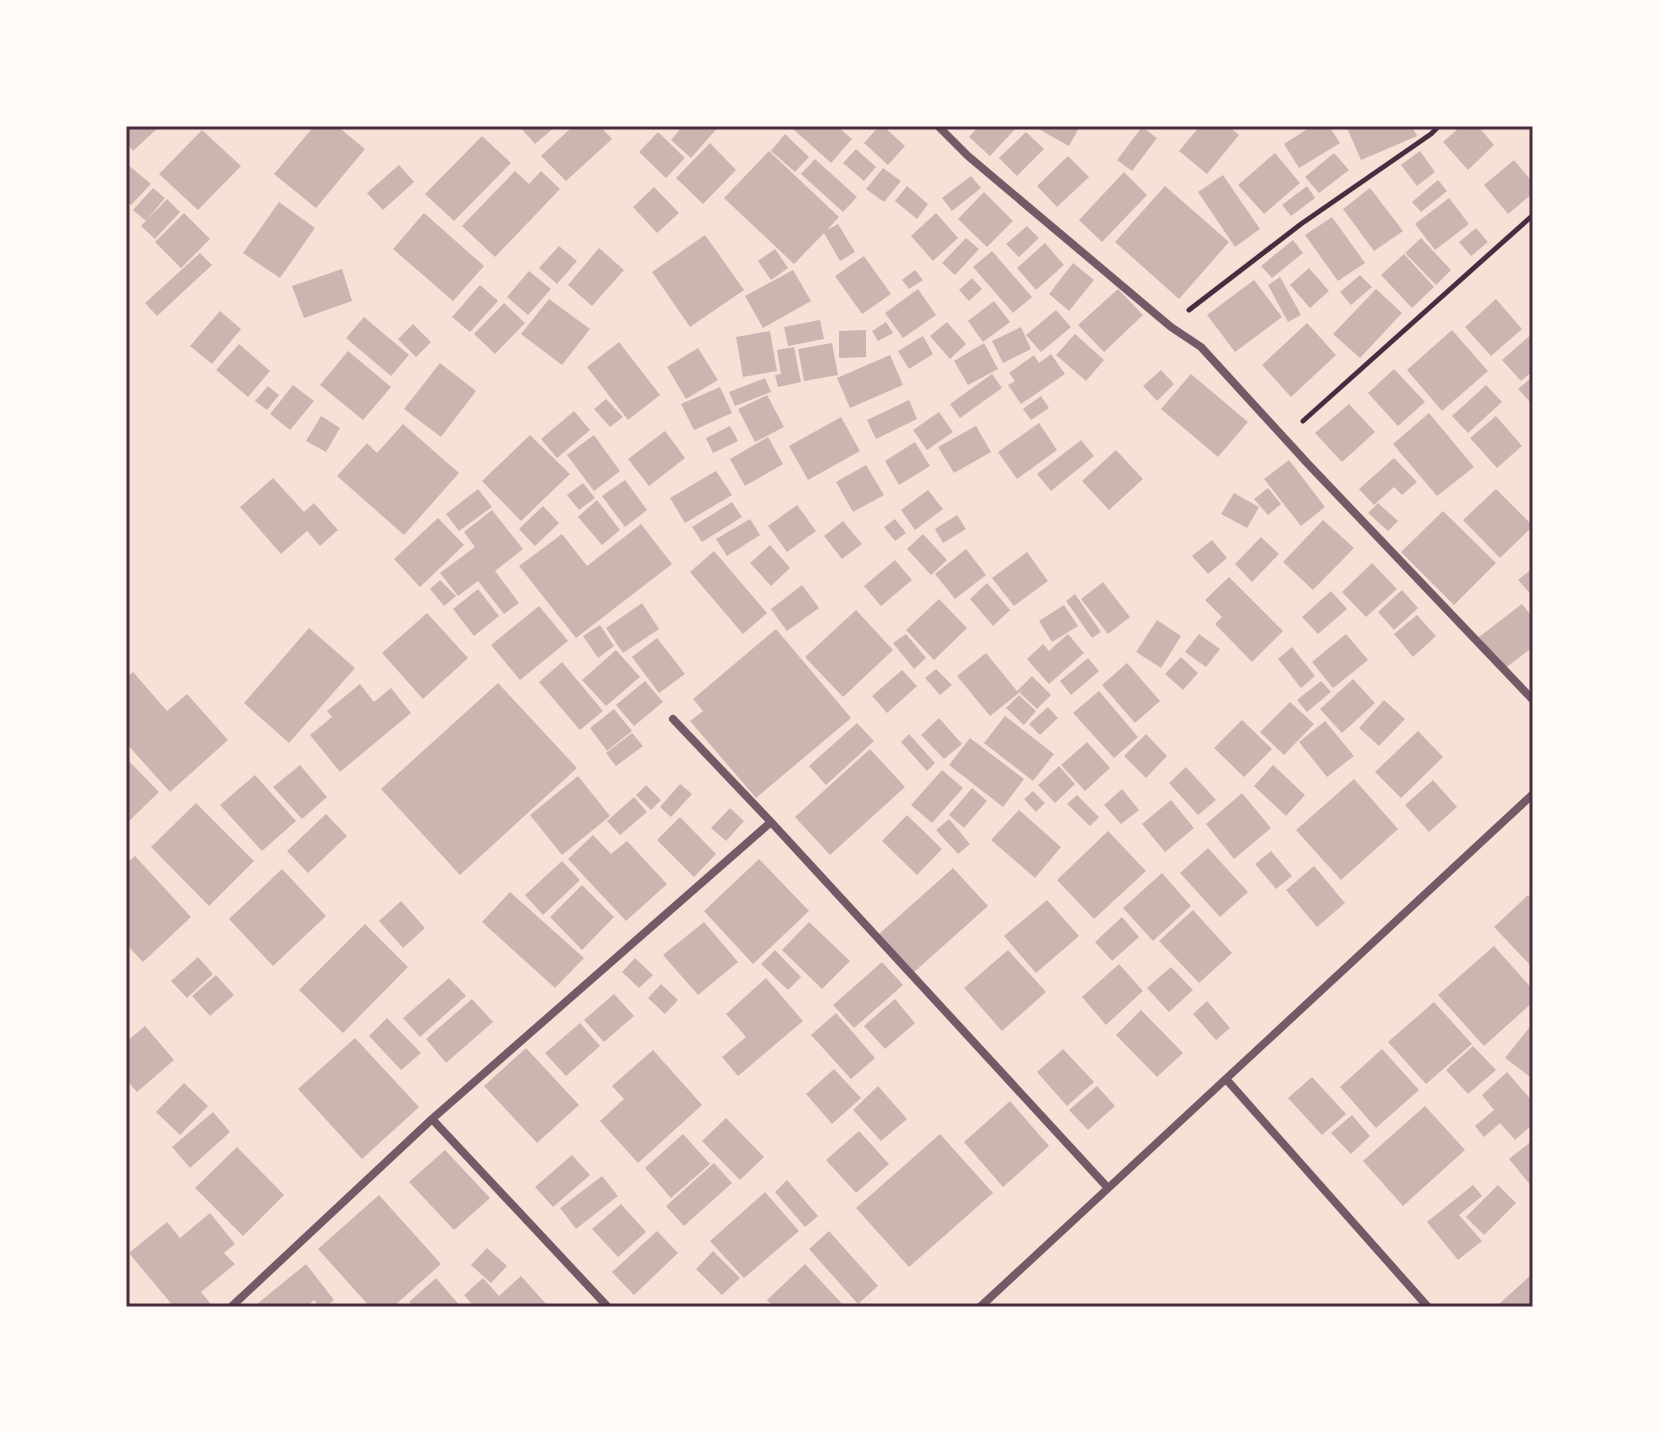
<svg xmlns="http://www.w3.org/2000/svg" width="1659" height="1433" font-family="Poppins,sans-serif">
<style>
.building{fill:#ccb4b1}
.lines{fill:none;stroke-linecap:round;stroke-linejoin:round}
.path{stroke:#4a2c40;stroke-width:5}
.minor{stroke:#755966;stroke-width:8}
.neatline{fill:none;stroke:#4a2c40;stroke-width:3}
</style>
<rect width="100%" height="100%" fill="#f7e1d7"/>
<path class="building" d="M126,126H160L133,151L126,143Z
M314,126H337L365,149L316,208L274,174Z
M519,126H556L535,144Z
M573,126H600L612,139L566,181L541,156Z
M683,126H719L691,158L671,140Z
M794,126H837L852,139L831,163L792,128Z
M879,126H883L905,146L888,165L864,143Z
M979,126H1015L1017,127L990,156L969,137Z
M1033,126H1080L1069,146Z
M1200,126H1228L1239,135L1207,174L1179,151Z
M1312,126H1329L1340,143L1299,168L1284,144Z
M1352,126H1412L1417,136L1361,160L1347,128Z
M1461,126H1478L1494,145L1468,170L1443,142Z
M1142,127L1157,138L1132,171L1117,160Z
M202,130L241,166L198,210L159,174Z
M658,132L685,158L666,178L639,152Z
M1026,132L1044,149L1017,176L999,158Z
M785,134L809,157L795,172L771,151Z
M482,136L511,163L454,221L425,194Z
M710,143L736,170L703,204L676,178Z
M856,149L876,167L864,181L843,163Z
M769,151L839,217L827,230L838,224L855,252L840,261L824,233L794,264L724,198Z
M1420,151L1435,172L1417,186L1401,165Z
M1275,153L1300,183L1264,214L1238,185Z
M1334,153L1349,170L1319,193L1305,177Z
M1068,156L1089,177L1057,207L1037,186Z
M815,159L857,197L843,212L801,174Z
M1514,160L1533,183V193L1508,214L1484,185Z
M127,164L151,184L131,205L126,201Z
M399,165L414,182L383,210L367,193Z
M883,168L901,181L884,202L866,189Z
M515,171L529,184L541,171L560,189L495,257L462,226Z
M1124,172L1147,195L1102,242L1079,220Z
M1223,175L1260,229L1235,247L1198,192Z
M971,176L981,188L952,211L942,198Z
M1438,180L1447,191L1421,212L1412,202Z
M907,186L928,204L917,219L895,201Z
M1165,186L1229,242L1179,299L1115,242Z
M1307,186L1315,198L1291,216L1282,205Z
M654,187L679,213L657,233L633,207Z
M153,188L165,198L146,221L133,210Z
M1370,188L1403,231L1374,251L1343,209Z
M984,192L1013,221L987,247L958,219Z
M1449,198L1469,224L1435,250L1415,224Z
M167,199L180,212L155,239L141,226Z
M279,202L315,228L280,278L243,253Z
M184,213L210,239L181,268L155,242Z
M424,213L484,266L453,301L393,249Z
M936,213L958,238L933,261L911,236Z
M1332,217L1365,263L1338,281L1305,235Z
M1027,226L1039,238L1019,257L1006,244Z
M1476,228L1488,242L1471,256L1459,242Z
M705,235L744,290L690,327L652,272Z
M966,238L979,249L955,275L942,263Z
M1421,238L1451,270L1436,285L1405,253Z
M1293,240L1303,253L1272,278L1261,266Z
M1045,243L1064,265L1036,290L1017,268Z
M559,246L577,261L557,284L539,268Z
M599,248L624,270L592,306L568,285Z
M775,249L788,268L771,280L758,261Z
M992,251L1032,297L1013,313L973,267Z
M200,253L212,265L157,316L145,303Z
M1404,254L1434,287L1412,308L1381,275Z
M864,256L891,294L862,314L835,276Z
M1073,263L1094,280L1069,311L1049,294Z
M1309,268L1329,291L1310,308L1290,285Z
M342,269L352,301L304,318L292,286Z
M793,270L811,301L763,328L745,296Z
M915,270L923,280L909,289L902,280Z
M529,271L551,289L528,315L507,297Z
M1360,275L1372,287L1351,305L1340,292Z
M1280,277L1301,315L1288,322L1268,285Z
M972,278L982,289L969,301L959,290Z
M1254,280L1282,317L1235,352L1207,315Z
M480,285L498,301L470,332L452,317Z
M918,289L936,315L903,338L885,313Z
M1118,289L1143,315L1104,352L1078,325Z
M1376,289L1402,313L1360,358L1333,334Z
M549,299L590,329L562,365L521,334Z
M1496,299L1522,329L1491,356L1465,327Z
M994,301L1010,322L983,342L968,321Z
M504,303L525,323L495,354L474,334Z
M1056,310L1071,327L1041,352L1026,335Z
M220,311L241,329L212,364L190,346Z
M364,317L409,355L391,376L346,338Z
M820,320L824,339L788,346L784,327Z
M886,322L893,333L878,341L872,331Z
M947,322L966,344L950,359L930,336Z
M1307,323L1336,355L1291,397L1262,365Z
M413,324L431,342L416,357L398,339Z
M1021,327L1031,349L1003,363L992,341Z
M866,330V357L839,358V331Z
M1452,330L1488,371L1442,411L1407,370Z
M770,331L777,371L743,377L736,337Z
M1533,333V371L1521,381L1502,360Z
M1075,334L1104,360L1086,381L1056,355Z
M923,336L933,354L909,369L898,351Z
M619,342L660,395L628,420L587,367Z
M832,343L838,375L804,381L798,349Z
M984,343L998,369L968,385L954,361Z
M239,344L270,371L248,397L216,370Z
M794,347L801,382L778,387L775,375L781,374L777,350Z
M698,348L718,380L686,399L667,367Z
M348,351L391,387L363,420L320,385Z
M1051,354L1065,374L1021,404L1008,385L1015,381L1009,373L1034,355L1039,363Z
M890,355L903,385L850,408L837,378Z
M440,363L476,391L441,437L404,409Z
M1394,369L1425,402L1398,426L1368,393Z
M1161,370L1174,384L1157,401L1143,386Z
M992,374L1002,388L960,418L950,404Z
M1191,374L1248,422L1218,457L1161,409Z
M765,378L771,392L735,406L729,392Z
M1531,378L1533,381V405L1518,389Z
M293,385L314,401L290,430L270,414Z
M1486,385L1502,402L1468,433L1452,416Z
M268,386L279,395L267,410L255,401Z
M720,387L732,413L694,430L681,404Z
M767,395L784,427L755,442L738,409Z
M1041,396L1049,408L1031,420L1023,409Z
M606,399L623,417L610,427L594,409Z
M909,400L917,419L876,439L867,420Z
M1349,404L1375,432L1342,462L1315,433Z
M574,411L590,430L557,458L541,439Z
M939,412L953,432L927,450L913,430Z
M1429,413L1474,467L1437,496L1393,444Z
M321,416L340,428L326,452L306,441Z
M1496,416L1522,446L1497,468L1470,438Z
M841,417L860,451L808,480L789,446Z
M1039,423L1057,450L1017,479L998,452Z
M403,424L459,473L404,535L337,476L367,443L377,453Z
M730,426L738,441L713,453L706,438Z
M976,426L991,452L954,473L938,447Z
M665,431L685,458L649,486L628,459Z
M530,435L570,474L521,521L482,481Z
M594,435L620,471L594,491L567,455Z
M768,437L783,464L745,486L730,459Z
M1081,440L1094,456L1051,491L1037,474Z
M915,442L930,466L899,485L885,461Z
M1116,450L1143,479L1109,510L1082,481Z
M1394,458L1417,482L1402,495L1394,487L1374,505L1359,489Z
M1289,460L1325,507L1301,526L1264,479Z
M866,465L884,495L853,512L836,482Z
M716,471L732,495L685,523L670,498Z
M273,478L304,512L314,503L338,530L320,546L307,531L281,554L240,507Z
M625,480L647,510L625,527L602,496Z
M583,483L595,498L579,510L567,495Z
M1268,488L1281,504L1268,515L1254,499Z
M478,489L492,507L459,531L446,514Z
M1496,489L1533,526L1500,558L1463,520Z
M928,490L943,509L915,530L901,510Z
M1234,493L1259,507L1247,528L1221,514Z
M597,500L620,530L602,545L578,517Z
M732,502L742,517L702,542L692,527Z
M1378,503L1398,521L1388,531L1368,513Z
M797,505L816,531L787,552L768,526Z
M543,506L559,523L535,546L519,529Z
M492,510L523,549L495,571L519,603L504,614L478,581L458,596L440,573L475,547L464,532Z
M1443,511L1496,563L1454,605L1401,552Z
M957,515L966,529L943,543L935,529Z
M438,518L464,545L420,587L394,559Z
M750,519L760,535L727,556L716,539Z
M895,519L906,533L895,541L884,527Z
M1323,520L1354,548L1313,590L1283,562Z
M843,521L862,544L842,559L824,536Z
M641,524L672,564L576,638L519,566L562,534L587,566Z
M923,534L947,560L931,575L907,549Z
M1261,537L1279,554L1252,582L1235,564Z
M1212,540L1227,558L1208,574L1192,556Z
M770,545L790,568L771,586L750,563Z
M966,549L986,575L955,599L935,574Z
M714,551L767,613L743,634L690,572Z
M1027,552L1048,581L1014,606L992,578Z
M895,560L912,580L881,606L864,586Z
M1372,563L1397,589L1366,617L1342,592Z
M1533,568V597L1518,580Z
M1229,577L1283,631L1252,662L1215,624L1222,617L1205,600Z
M440,580L456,596L444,606L430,589Z
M1103,582L1130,617L1108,634L1081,599Z
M987,583L1010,610L993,626L970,599Z
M802,585L819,608L787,631L771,609Z
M478,589L499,616L474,636L453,609Z
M1402,590L1418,608L1394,630L1378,612Z
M1331,591L1347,609L1318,634L1302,617Z
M1075,594L1101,632L1092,638L1066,601Z
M939,599L967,628L934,660L906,630Z
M642,603L659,629L623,653L606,628Z
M1522,604L1533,618V647L1504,669L1479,637Z
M1064,605L1078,626L1052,642L1039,621Z
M539,606L568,641L520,680L491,645Z
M856,610L893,650L843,697L805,657Z
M427,613L468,658L423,699L382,653Z
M1417,615L1436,636L1413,657L1394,634Z
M1157,620L1181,636L1161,668L1136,652Z
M600,625L614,646L598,658L583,636Z
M309,628L355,668L289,743L244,703Z
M776,629L851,718L756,798L690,721L703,711L693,699Z
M906,634L926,658L914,669L893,643Z
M1068,634L1084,653L1049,684L1027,659L1043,644L1049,651Z
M1199,634L1220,649L1206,667L1185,652Z
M1346,634L1368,660L1333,688L1312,662Z
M657,638L685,674L659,693L632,657Z
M1292,647L1315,676L1301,688L1278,659Z
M616,650L640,677L606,706L582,680Z
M986,653L1017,691L1032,676L1051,695L1037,709L1020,693L1024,689L990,716L957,676Z
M1181,657L1198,673L1183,690L1165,674Z
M1088,658L1099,671L1071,695L1060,681Z
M562,662L603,711L580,730L539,682Z
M1127,663L1160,701L1135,723L1102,685Z
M936,669L952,685L940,695L925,678Z
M902,670L917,686L887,713L872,696Z
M133,672L167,711L187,694L228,740L170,792L126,743V678Z
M1353,679L1375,703L1342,733L1320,709Z
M645,681L663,702L634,726L616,705Z
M1321,681L1331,692L1307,712L1297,700Z
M498,683L577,768L460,875L381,789Z
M360,684L374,702L391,688L411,713L340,772L310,735L332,717L327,711Z
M1099,691L1138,737L1114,758L1073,713Z
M1019,695L1036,711L1024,725L1006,708Z
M1384,700L1405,719L1379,746L1359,728Z
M1290,702L1314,724L1284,755L1260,732Z
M1048,707L1058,718L1040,735L1029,724Z
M614,709L632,731L607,751L590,728Z
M1005,716L1054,754L1033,781L984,743Z
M939,718L962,744L944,759L921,735Z
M1242,720L1272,749L1244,777L1214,748Z
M1325,721L1354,756L1327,777L1299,742Z
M857,723L874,741L826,785L809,766Z
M1418,731L1443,757L1401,798L1375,772Z
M632,733L643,746L616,766L606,753Z
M909,734L935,763L927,771L901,742Z
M1146,734L1167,756L1146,778L1124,756Z
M970,738L1024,779L1003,807L949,765Z
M1087,742L1110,768L1085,791L1061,765Z
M870,749L905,787L830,855L795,817Z
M126,758L159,792L126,824Z
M300,765L327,797L302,819L273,787Z
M1273,765L1305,795L1286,816L1254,786Z
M1059,766L1075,784L1055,803L1038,785Z
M1186,767L1216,800L1198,815L1169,783Z
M942,770L963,788L932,823L911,805Z
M255,775L296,821L262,851L220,805Z
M578,776L610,816L562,855L530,815Z
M1354,779L1398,829L1341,880L1296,830Z
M1433,780L1457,807L1429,832L1405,805Z
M680,784L692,794L671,817L660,807Z
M646,785L661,800L651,810L636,795Z
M972,788L987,801L964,828L949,815Z
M1122,789L1139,810L1121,824L1104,805Z
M1033,791L1045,803L1036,812L1024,799Z
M1242,793L1271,828L1234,859L1206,824Z
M1077,795L1099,817L1090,826L1067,804Z
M634,797L647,812L620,835L607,821Z
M1171,800L1194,828L1165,852L1142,824Z
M196,803L254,861L209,906L151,847Z
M730,808L744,821L726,841L711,828Z
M1019,810L1061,847L1035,878L991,840Z
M326,814L347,836L308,873L287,851Z
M907,815L942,849L917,875L882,841Z
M680,817L716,854L694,877L657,840Z
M949,819L970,844L958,854L936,830Z
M1108,831L1146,871L1094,919L1057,880Z
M593,835L611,854L627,841L667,884L626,921L568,859Z
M1208,848L1248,892L1220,917L1180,873Z
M1271,851L1292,876L1276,889L1255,864Z
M135,856L191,917L143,962L126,944V864Z
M759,859L809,911L753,964L704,911Z
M562,861L580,880L543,915L525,895Z
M1314,866L1345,903L1317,927L1286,890Z
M953,868L988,906L913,973L879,934Z
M282,869L326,916L273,966L229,919Z
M1162,873L1191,906L1153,941L1123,908Z
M582,885L614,917L582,950L550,917Z
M510,892L584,958L555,988L482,922Z
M1528,895L1533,901V968L1494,927Z
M1047,900L1079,936L1036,973L1004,936Z
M401,901L425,928L403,948L379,921Z
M1193,910L1232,953L1199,983L1159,941Z
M1122,917L1139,937L1112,961L1095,942Z
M704,922L738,962L698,995L663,955Z
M809,922L850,961L822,989L782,950Z
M365,924L408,967L343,1033L299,990Z
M1494,946L1533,990V1002L1484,1046L1438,995Z
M775,950L801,977L788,990L761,964Z
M1008,950L1046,992L1002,1031L964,988Z
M198,957L213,974L187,998L171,981Z
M635,958L653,975L639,988L622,972Z
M882,962L903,985L854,1028L833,1005Z
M1119,964L1143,991L1106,1025L1082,997Z
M1171,967L1193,990L1169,1012L1147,988Z
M216,975L234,995L210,1016L192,996Z
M449,978L466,996L420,1037L403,1018Z
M766,978L803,1021L738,1076L722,1057L746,1037L726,1014Z
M661,984L678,1000L665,1014L648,998Z
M614,994L634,1016L604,1042L584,1020Z
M472,999L493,1022L446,1063L426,1039Z
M895,999L915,1023L885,1049L864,1026Z
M1207,1001L1230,1028L1216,1040L1193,1014Z
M1434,1002L1472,1044L1426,1084L1388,1042Z
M1141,1010L1183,1053L1157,1077L1116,1035Z
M836,1013L875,1058L851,1079L811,1035Z
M387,1018L421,1053L401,1070L369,1036Z
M580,1023L600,1046L566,1076L545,1053Z
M1533,1023V1079L1505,1058Z
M145,1026L174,1060L137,1092L129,1083L126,1085V1042Z
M355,1038L419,1107L362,1159L298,1089Z
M1473,1046L1496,1070L1468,1094L1446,1070Z
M526,1048L579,1105L537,1143L484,1086Z
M1063,1049L1094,1082L1067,1106L1037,1072Z
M1382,1049L1419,1090L1376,1128L1340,1087Z
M653,1050L702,1105L638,1163L600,1121L624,1099L612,1086Z
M834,1069L861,1098L832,1124L806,1094Z
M1507,1072L1533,1102V1124L1515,1140L1500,1123L1484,1137L1475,1126L1494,1110L1482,1095Z
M1312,1077L1346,1114L1322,1135L1288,1098Z
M184,1083L208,1106L180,1135L156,1112Z
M878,1086L907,1119L881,1141L853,1110Z
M1097,1086L1115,1106L1088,1130L1069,1110Z
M1010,1101L1049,1146L1003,1187L964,1142Z
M1425,1106L1465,1150L1403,1206L1363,1161Z
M213,1112L230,1132L190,1168L172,1147Z
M1352,1115L1370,1136L1351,1154L1331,1133Z
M726,1118L764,1157L740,1180L702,1141Z
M859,1131L889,1164L856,1193L826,1160Z
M683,1134L710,1164L671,1198L645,1168Z
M940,1134L993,1193L909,1267L856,1208Z
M1533,1140V1188L1509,1159Z
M237,1147L284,1195L243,1236L195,1188Z
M445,1150L490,1198L454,1230L409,1182Z
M572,1155L590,1175L553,1207L535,1187Z
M714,1163L732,1183L684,1226L666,1206Z
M602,1176L618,1196L576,1229L560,1208Z
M787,1180L818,1216L805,1227L775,1192Z
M1473,1185L1482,1196L1459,1215L1482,1241L1458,1260L1427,1222Z
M1498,1185L1516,1203L1484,1235L1466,1217Z
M765,1192L799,1231L744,1278L710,1241Z
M379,1195L441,1264L393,1307H370L318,1249Z
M621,1204L646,1232L618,1257L592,1229Z
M210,1213L235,1244L224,1253L235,1264L201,1292L210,1303L205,1307H174L129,1253L167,1222L180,1238Z
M657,1231L678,1253L634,1295L612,1272Z
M829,1231L878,1286L858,1304L809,1249Z
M487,1248L507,1266L491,1283L471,1265Z
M713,1251L740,1278L722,1295L696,1269Z
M306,1264L334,1300L325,1307H320L314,1300L306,1307H259L257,1304Z
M805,1264L845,1307H774L767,1300Z
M1533,1273V1307H1502L1499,1304Z
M521,1276L547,1305L545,1307H474L464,1295L483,1278L499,1296Z
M436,1278L461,1307H414L409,1302Z"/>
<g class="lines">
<path class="path" d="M1189,310L1301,224L1431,134L1439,126
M1303,421L1533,215"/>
<path class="minor" d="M938,126L968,156L1171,327L1201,347L1309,465L1533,700
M673,719L771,822L1108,1188
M1226,1079L1428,1307
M432,1119L608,1307
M231,1307L432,1119L771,822
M980,1307L1533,794"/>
</g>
<rect width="1659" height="1433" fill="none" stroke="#fffaf5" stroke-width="256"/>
<rect x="128" y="128" width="1403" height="1177" class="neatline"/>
</svg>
